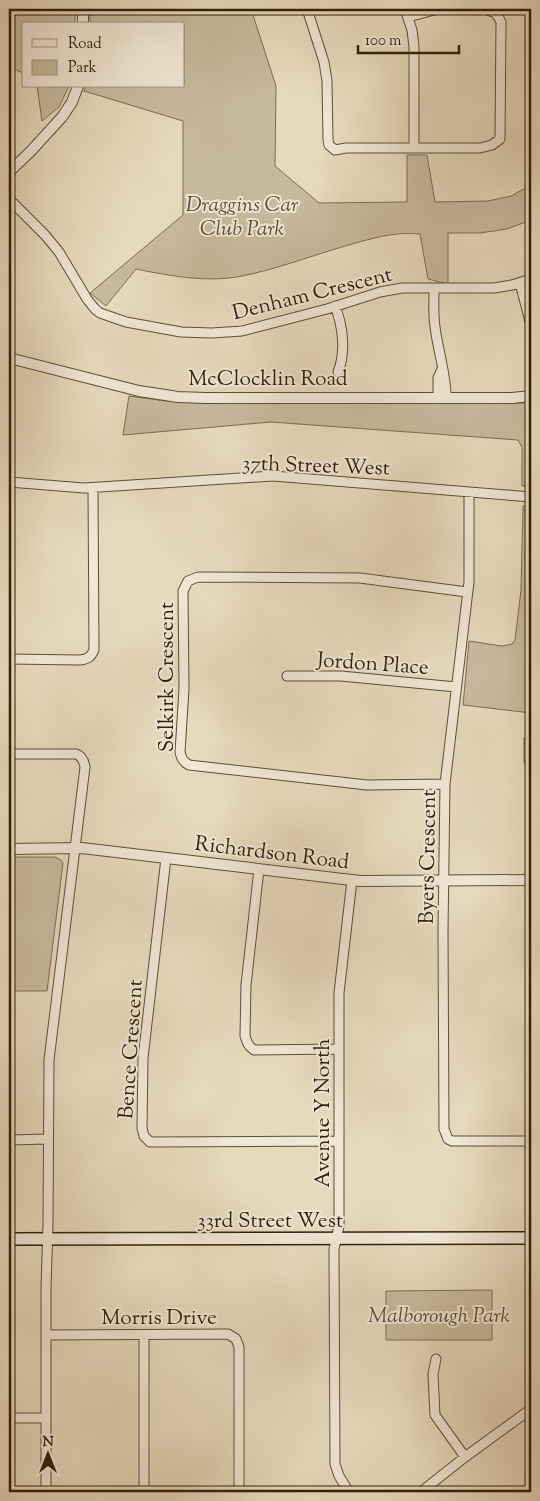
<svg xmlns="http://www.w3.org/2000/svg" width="540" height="1501" font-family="'Sorts Mill Goudy',serif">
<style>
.green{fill:#c7b99e;stroke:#7c6c53}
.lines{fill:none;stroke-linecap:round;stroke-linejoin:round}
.minor-casing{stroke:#5e4e35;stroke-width:11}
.tertiary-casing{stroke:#5e4e35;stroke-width:12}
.secondary-casing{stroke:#311f08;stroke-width:14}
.minor{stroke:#efe6d4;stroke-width:9}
.tertiary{stroke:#efe6d4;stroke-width:10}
.secondary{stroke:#efe6d4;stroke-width:11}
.labels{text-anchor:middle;stroke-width:4;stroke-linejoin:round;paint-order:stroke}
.park-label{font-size:21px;font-style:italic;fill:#5e4d35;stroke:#efe6d4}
.street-label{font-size:21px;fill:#311f08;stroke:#efe6d4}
</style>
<rect width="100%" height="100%" fill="#e6d9bd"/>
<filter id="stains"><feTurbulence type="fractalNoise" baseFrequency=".004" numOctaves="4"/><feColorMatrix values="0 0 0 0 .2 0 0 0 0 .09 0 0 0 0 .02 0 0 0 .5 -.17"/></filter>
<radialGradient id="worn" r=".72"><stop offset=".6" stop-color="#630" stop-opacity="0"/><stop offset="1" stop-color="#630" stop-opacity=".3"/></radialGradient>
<path class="green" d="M9,9H75V24H24V74L9,66Z
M90,9H258L252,12L276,86L275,166L319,203L407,202V155H427L435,202L488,201L511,196L531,185V220L507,229L480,233H448V284L428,279L420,234C395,231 370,239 345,246C311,256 277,269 242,276C207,283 171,276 136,269L106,306L90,293L183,215V121L84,91L86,86H184V24H90Z
M37,86H69L59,107L42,121Z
M129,396L166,401L205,403H528L531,487L522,486V447L518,440L271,422L123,435Z
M523,506H531V713L463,705L469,641L502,646L512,644L515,640L521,590Z
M524,738H531V763H524Z
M9,857H55L61,860L63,863L47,991H9Z
M492,1290V1340H386V1291Z"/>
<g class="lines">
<defs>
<path id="minor" d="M307,9L324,62L327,81L328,140L329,145L335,150L346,148H414V47L412,30L405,9
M408,17L438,9
M414,148H480L492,145L500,139L501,22L496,13L485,9
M9,199L45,235L59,252L87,299L95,309L100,313L126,322L181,332L212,333L242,331L327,309L380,292L402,288H494L512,285L531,279
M520,283L531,325
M434,288C434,301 433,314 435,327C438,351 446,373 446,397
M335,306C343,326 346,352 338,372
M438,397V378L442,369
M9,482L84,488L273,476L531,497
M469,492V582L445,784L443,931L444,1129L448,1139L452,1141H531
M9,659L80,660C88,659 91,657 94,650L93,488
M287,676H341L456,687
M9,754H76C82,756 84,761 85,767L49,1060L48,1224L46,1288V1492
M445,784L367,785L189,765C183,762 181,758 180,752L184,689L183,591L188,581L198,577L360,578L467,592
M166,858L143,1058L142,1128L144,1136L150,1142L339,1141
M259,869L246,985L245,1036C247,1042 248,1046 254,1050L339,1049
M9,1140L48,1139
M46,1335L228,1334L236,1339L239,1347V1492
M436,1359L433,1374L435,1415L465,1457
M9,1418H46
M144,1492V1335
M349,1492L339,1476L335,1464L334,1249L339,1226V993L352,880
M421,1492L465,1457L531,1409"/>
<path id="tertiary" d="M83,24V9
M9,172L30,152L62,117L72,102L78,86
M9,358L139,391L178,397L206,398H512L531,396
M9,849L82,848L360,881L531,880"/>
<path id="secondary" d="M9,1239L531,1238"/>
</defs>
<use href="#minor" class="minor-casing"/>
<use href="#tertiary" class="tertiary-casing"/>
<use href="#secondary" class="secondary-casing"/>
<use href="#minor" class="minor"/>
<use href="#tertiary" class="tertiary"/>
<use href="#secondary" class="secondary"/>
</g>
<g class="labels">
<g class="park-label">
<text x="242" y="211">Draggins Car<tspan x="242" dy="24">Club Park</tspan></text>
<text x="439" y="1322">Malborough Park</text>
</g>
<g class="street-label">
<text transform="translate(312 293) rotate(-14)" y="7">Denham Crescent</text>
<text x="268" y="385">McClocklin Road</text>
<text transform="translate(316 465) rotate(2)" y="7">37th Street West</text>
<text transform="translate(373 663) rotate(4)" y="7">Jordon Place</text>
<text transform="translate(166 677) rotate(-90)" y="7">Selkirk Crescent</text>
<text transform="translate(272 852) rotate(7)" y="7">Richardson Road</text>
<text transform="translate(427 857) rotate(-89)" y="7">Byers Crescent</text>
<text transform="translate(130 1049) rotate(-86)" y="7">Bence Crescent</text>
<text transform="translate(322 1113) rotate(-90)" y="7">Avenue Y North</text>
<text x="270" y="1227">33rd Street West</text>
<text x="159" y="1324">Morris Drive</text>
</g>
</g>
<rect width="540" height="1501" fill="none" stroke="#e6d9bd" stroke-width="30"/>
<rect x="10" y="10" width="520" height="1481" fill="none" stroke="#311f08" stroke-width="2.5"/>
<rect x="15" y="15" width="510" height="1471" fill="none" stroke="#311f08"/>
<rect x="22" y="22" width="162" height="65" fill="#efe6d4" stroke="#a39682"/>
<rect x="32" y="39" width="25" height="8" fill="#efe6d4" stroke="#a39682"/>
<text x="68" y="48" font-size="15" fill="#311f08">Road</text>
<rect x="32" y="60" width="25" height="15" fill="#c7b99e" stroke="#a39682"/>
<text x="68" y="72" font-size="15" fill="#311f08">Park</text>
<g transform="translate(48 1454)" stroke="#efe6d4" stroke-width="4" paint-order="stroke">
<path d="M0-4L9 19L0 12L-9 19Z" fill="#311f08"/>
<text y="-8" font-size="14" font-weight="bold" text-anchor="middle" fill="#311f08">N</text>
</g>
<path d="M358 45v8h101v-8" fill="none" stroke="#311f08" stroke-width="2.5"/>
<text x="365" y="45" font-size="15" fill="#311f08" stroke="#efe6d4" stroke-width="4" paint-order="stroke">100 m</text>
<rect width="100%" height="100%" filter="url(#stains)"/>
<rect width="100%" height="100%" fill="url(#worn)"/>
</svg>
